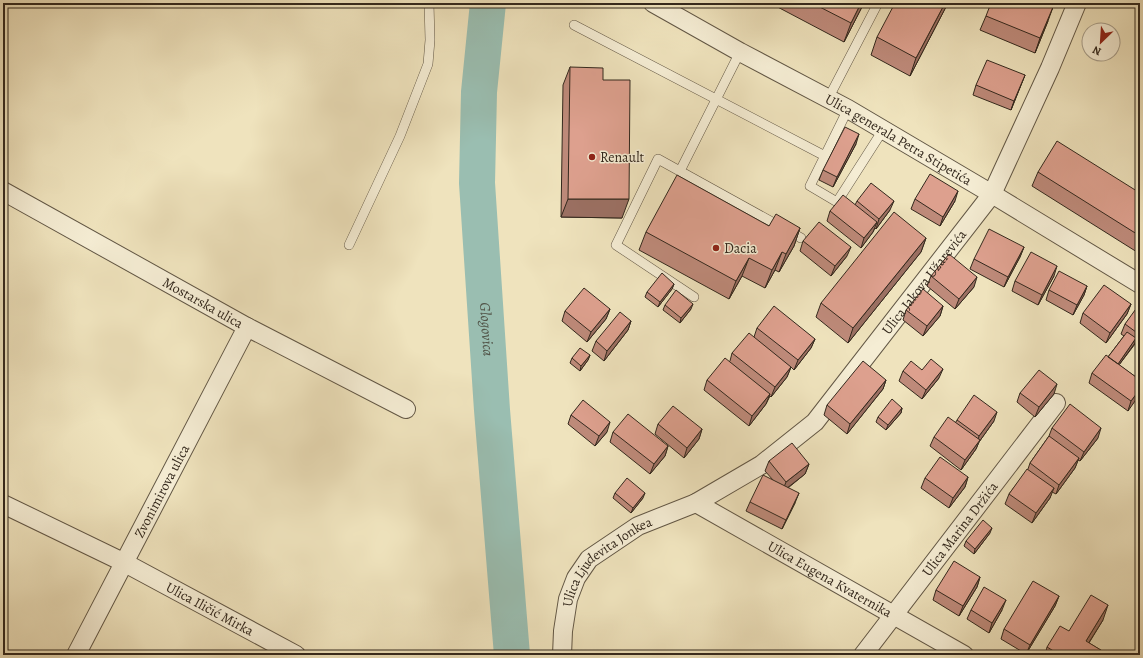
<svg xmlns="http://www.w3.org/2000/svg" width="1143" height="658" font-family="Alegreya,serif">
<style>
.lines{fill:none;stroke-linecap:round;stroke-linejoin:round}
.river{stroke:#9abeb1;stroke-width:36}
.service-casing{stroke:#625745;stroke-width:10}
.minor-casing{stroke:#625745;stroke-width:20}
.service{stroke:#f5edd4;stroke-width:9}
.minor{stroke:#f5edd4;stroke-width:18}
.wall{fill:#be8a7a;stroke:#33281d}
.shaded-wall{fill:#9b7063;stroke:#33281d}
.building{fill:#dda08e;stroke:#33281d}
.poi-dot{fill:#8f2418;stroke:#f5edd4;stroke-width:1.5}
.labels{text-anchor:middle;stroke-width:3;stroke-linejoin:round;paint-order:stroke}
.street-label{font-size:14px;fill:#33281d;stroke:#f5edd4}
.poi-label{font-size:14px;fill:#33281d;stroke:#f5edd4;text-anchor:start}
.water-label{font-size:15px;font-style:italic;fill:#525549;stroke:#f5edd4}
</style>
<rect width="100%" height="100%" fill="#efe3bd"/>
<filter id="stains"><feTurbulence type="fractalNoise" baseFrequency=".005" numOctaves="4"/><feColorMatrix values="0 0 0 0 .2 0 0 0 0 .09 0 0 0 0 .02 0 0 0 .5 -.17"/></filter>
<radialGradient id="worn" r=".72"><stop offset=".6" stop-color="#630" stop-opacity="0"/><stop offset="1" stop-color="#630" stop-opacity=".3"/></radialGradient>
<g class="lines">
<path class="river" id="s1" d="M488,3L479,92L477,183L492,410L512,655"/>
<defs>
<path id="service" d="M574,25L825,156
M828,99L878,3
M848,109L810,186L837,202L883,130
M680,171L740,52
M349,245L400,136L428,64L430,40L429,3
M694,297L616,245L658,159L801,238"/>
<g id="minor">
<path id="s2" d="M653,3L740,52L848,109L992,194L1140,284"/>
<path id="s3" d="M3,191L247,327L406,409"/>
<path id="s4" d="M696,503L964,655"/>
<path id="s5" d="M3,504L125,563L296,655"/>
<path id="s6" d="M76,655L247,327"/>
<path id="s7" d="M562,655L563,631L568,599L576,578L589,559L638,526L696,503L761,465L815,422L992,194L1050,68L1077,3"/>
<path id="s8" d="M863,655L1056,403"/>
</g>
</defs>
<use href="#service" class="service-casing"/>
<use href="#minor" class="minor-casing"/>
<use href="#service" class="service"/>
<use href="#minor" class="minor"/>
</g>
<path class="wall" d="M770,3H864L844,42Z
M948,3L910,76L871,55L877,37Z
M986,16L1048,21L1035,53L980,30Z
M570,67L603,80L622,218L561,217L563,85Z
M1025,75L1011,110L973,95L976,85Z
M856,144L833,187L819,180L823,170Z
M1038,172L1140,193V247L1137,252L1032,186Z
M915,199L955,201L940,226L911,209Z
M857,201L890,210L876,229L875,228L873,232L861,248L827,221L830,211L855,205Z
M769,226L800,228L794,246L779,272L775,270L765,288L742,276L729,299L639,250L646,232Z
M926,238L921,252L848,343L816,317L821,303Z
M803,241L847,256L831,276L800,251Z
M1024,247L1020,257L1004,287L970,269L974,259Z
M931,276L974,287L955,309L927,286Z
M1054,276L1038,305L1012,291L1015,281Z
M674,284L672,289L658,307L645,297L647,292Z
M1087,286L1084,295L1073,315L1046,300L1049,290Z
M1131,304L1127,314L1106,343L1080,323L1083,313Z
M665,305L691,309L680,323L663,310Z
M943,306L940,316L923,336L903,320L906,310Z
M1140,308V348L1135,344L1119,365L1140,380L1128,411L1089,383L1092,373L1108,357L1124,336L1121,334L1125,324Z
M610,309L606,319L587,342L562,321L565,311Z
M631,321L628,330L604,361L592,351L596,341Z
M757,328L815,339L811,348L794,370L791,367L787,377L771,397L770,396L766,404L749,426L704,390L707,380L730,361L732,353L754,337Z
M590,355L588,360L580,371L570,363L572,358Z
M922,370L939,378L922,399L899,381L903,371Z
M886,380L883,389L847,434L824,415L827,405Z
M1020,393L1054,394L1035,417L1017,402Z
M902,408L901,413L886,430L876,422L878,417Z
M571,415L607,432L595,446L568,424Z
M957,420L994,421L979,442L976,449L961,470L930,446L934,437L956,422Z
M658,424L702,429L699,439L684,458L655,434Z
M1052,428L1098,438L1080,461L1078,460L1075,468L1056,494L1052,492L1050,498L1032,523L1005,504L1009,494L1028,469L1030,463L1049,436Z
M613,432L668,446L665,456L650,474L610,442Z
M769,461L809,464L805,474L788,488L795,503L782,529L746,511L750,502L773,480L765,471Z
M968,477L965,487L949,508L921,488L925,478Z
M615,493L643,498L631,513L613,498Z
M990,533L974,554L964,546L966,541Z
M980,577L977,587L959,616L933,600L936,590Z
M1059,596L1055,606L1026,654L1001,639L1004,629Z
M971,610H1002L989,633L967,619Z
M1103,620L1089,643L1109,655H1045L1047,647L1069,631Z"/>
<path class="shaded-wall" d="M861,3H864L844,42L851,23Z
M945,3H948L910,76L916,58Z
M1053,7L1048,21L1035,53L1040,38Z
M1025,75L1011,110L1014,101Z
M859,134L856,144L833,187L837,177Z
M958,191L955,201L940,226L943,217Z
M568,199H629L622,218L561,217Z
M894,201L890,210L876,229L879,219Z
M877,222L873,232L861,248L864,238Z
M800,228L794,246L779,272L786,254Z
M926,238L921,252L848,343L853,328Z
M851,247L847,256L831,276L835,266Z
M1024,247L1020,257L1004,287L1008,277Z
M782,252L775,270L765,288L772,270Z
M749,258L742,276L729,299L736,281Z
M1057,266L1054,276L1038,305L1042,295Z
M977,277L974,287L955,309L959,299Z
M674,284L672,289L658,307L660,302Z
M1087,286L1084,295L1073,315L1077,305Z
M693,304L691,309L680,323L681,318Z
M1131,304L1127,314L1106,343L1110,333Z
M943,306L940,316L923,336L927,326Z
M610,309L606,319L587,342L591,332Z
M631,321L628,330L604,361L607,351Z
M1136,338L1135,343L1116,369L1118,364Z
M815,339L811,348L794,370L798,360Z
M590,355L588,360L580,371L581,366Z
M791,367L787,377L771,397L775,387Z
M943,369L939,378L922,399L926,390Z
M886,380L883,389L847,434L850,424Z
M1057,384L1054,394L1035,417L1039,407Z
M1140,389V394L1128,411L1131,401Z
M770,394L766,404L749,426L752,416Z
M902,408L901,413L886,430L888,425Z
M997,412L994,421L979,442L976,449L961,470L965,460L977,444L979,436Z
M610,422L607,432L595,446L599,436Z
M1101,428L1098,438L1080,461L1084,452Z
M702,429L699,439L684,458L687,448Z
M668,446L665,456L650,474L654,464Z
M1079,458L1075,468L1056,494L1059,485Z
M809,464L805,474L782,492L786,482Z
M968,477L965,487L949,508L953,498Z
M1054,488L1050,498L1032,523L1036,513Z
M645,493L643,498L631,513L633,508Z
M799,493L795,503L782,529L786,520Z
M992,528L990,533L974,554L975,549Z
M980,577L977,587L959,616L963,606Z
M1059,596L1055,606L1026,654L1030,645Z
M1006,600L1002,610L989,633L992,623Z
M1108,605L1103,620L1081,655L1086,641Z"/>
<path class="building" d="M812,3H861L851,23Z
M895,3H945L916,58L877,37Z
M991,3H1044L1053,7L1040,38L986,16Z
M987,60L1025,75L1014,101L976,85Z
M570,67L603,68V80H630L629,199H568Z
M845,127L859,134L837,177L823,170Z
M1057,141L1140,193V236L1038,172Z
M930,174L958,191L943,217L915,199Z
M677,175L769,226L776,214L800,228L786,254L782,252L772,270L749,258L736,281L646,232Z
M871,183L894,201L879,219L857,201Z
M843,195L877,222L864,238L830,211Z
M894,212L926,238L853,328L821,303Z
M819,222L851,247L835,266L803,241Z
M989,229L1024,247L1008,277L974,259Z
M1031,252L1057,266L1042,295L1015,281Z
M949,254L977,277L959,299L931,276Z
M1059,271L1087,286L1077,305L1049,290Z
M662,273L674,284L660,302L647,292Z
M1104,285L1131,304L1110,333L1083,313Z
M584,288L610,309L591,332L565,311Z
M923,289L943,306L927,326L906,310Z
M676,290L693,304L681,318L665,305Z
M774,306L815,339L798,360L757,328Z
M1138,306L1140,308V335L1125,324Z
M620,312L631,321L607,351L596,341Z
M1127,332L1136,338L1118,364L1108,357Z
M749,333L791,367L775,387L732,353Z
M580,348L590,355L581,366L572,358Z
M1106,355L1140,380V389L1131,401L1092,373Z
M725,358L770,394L752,416L707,380Z
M931,359L943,369L926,390L903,371L911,361L922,370Z
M863,361L886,380L850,424L827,405Z
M1039,370L1057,384L1039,407L1020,393Z
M974,395L997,412L979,436L957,420Z
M892,399L902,408L888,425L878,417Z
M583,400L610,422L599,436L571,415Z
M1070,404L1101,428L1084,452L1052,428Z
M673,406L702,429L687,448L658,424Z
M628,414L668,446L654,464L613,432Z
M948,417L980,440L965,460L934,437Z
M1049,436L1079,458L1059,485L1030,463Z
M792,443L809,464L786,482L769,461Z
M940,457L968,477L953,498L925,478Z
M1027,469L1054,488L1036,513L1009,494Z
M763,475L799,493L786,520L750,502Z
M627,478L645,493L633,508L615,493Z
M983,520L992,528L975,549L966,541Z
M954,561L980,577L963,606L936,590Z
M1033,581L1059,596L1030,645L1004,629Z
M984,587L1006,600L992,623L971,610Z
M1091,595L1108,605L1086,641L1109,655H1060L1047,647L1060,626L1069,631Z"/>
<g class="poi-dot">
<circle cx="592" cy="157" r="4"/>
<circle cx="716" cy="248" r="4"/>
</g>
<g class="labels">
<g class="street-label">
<text dy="5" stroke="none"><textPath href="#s2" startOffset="281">Ulica generala Petra Stipetića</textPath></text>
<text dy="5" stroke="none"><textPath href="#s7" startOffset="545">Ulica Jakova Užarevića</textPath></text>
<text dy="5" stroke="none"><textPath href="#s3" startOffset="229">Mostarska ulica</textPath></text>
<text dy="5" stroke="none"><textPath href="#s6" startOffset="185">Zvonimirova ulica</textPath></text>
<text dy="5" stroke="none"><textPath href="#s8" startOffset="159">Ulica Marina Držića</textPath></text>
<text dy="5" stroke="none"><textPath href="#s7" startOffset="112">Ulica Ljudevita Jonkea</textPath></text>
<text dy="5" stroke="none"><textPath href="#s4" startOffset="154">Ulica Eugena Kvaternika</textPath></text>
<text dy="5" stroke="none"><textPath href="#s5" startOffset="232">Ulica Iličić Mirka</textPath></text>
</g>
<g class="poi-label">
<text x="600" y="162">Renault</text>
<text x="724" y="253">Dacia</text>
</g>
<g class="water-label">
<text dy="5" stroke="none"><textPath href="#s1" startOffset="327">Glogovica</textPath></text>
</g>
</g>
<rect width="1143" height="658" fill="none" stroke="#efe3bd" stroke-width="16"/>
<rect x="4" y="4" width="1135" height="650" fill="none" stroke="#33281d" stroke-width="2"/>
<rect x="8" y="8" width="1127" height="642" fill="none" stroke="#33281d"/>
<g transform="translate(1101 42) rotate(205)"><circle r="19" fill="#f5edd4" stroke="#a79e8b"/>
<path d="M0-3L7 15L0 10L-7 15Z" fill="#8f2418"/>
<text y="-6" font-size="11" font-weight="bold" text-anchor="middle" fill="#33281d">N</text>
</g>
<rect width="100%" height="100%" filter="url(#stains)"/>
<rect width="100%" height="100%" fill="url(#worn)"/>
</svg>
